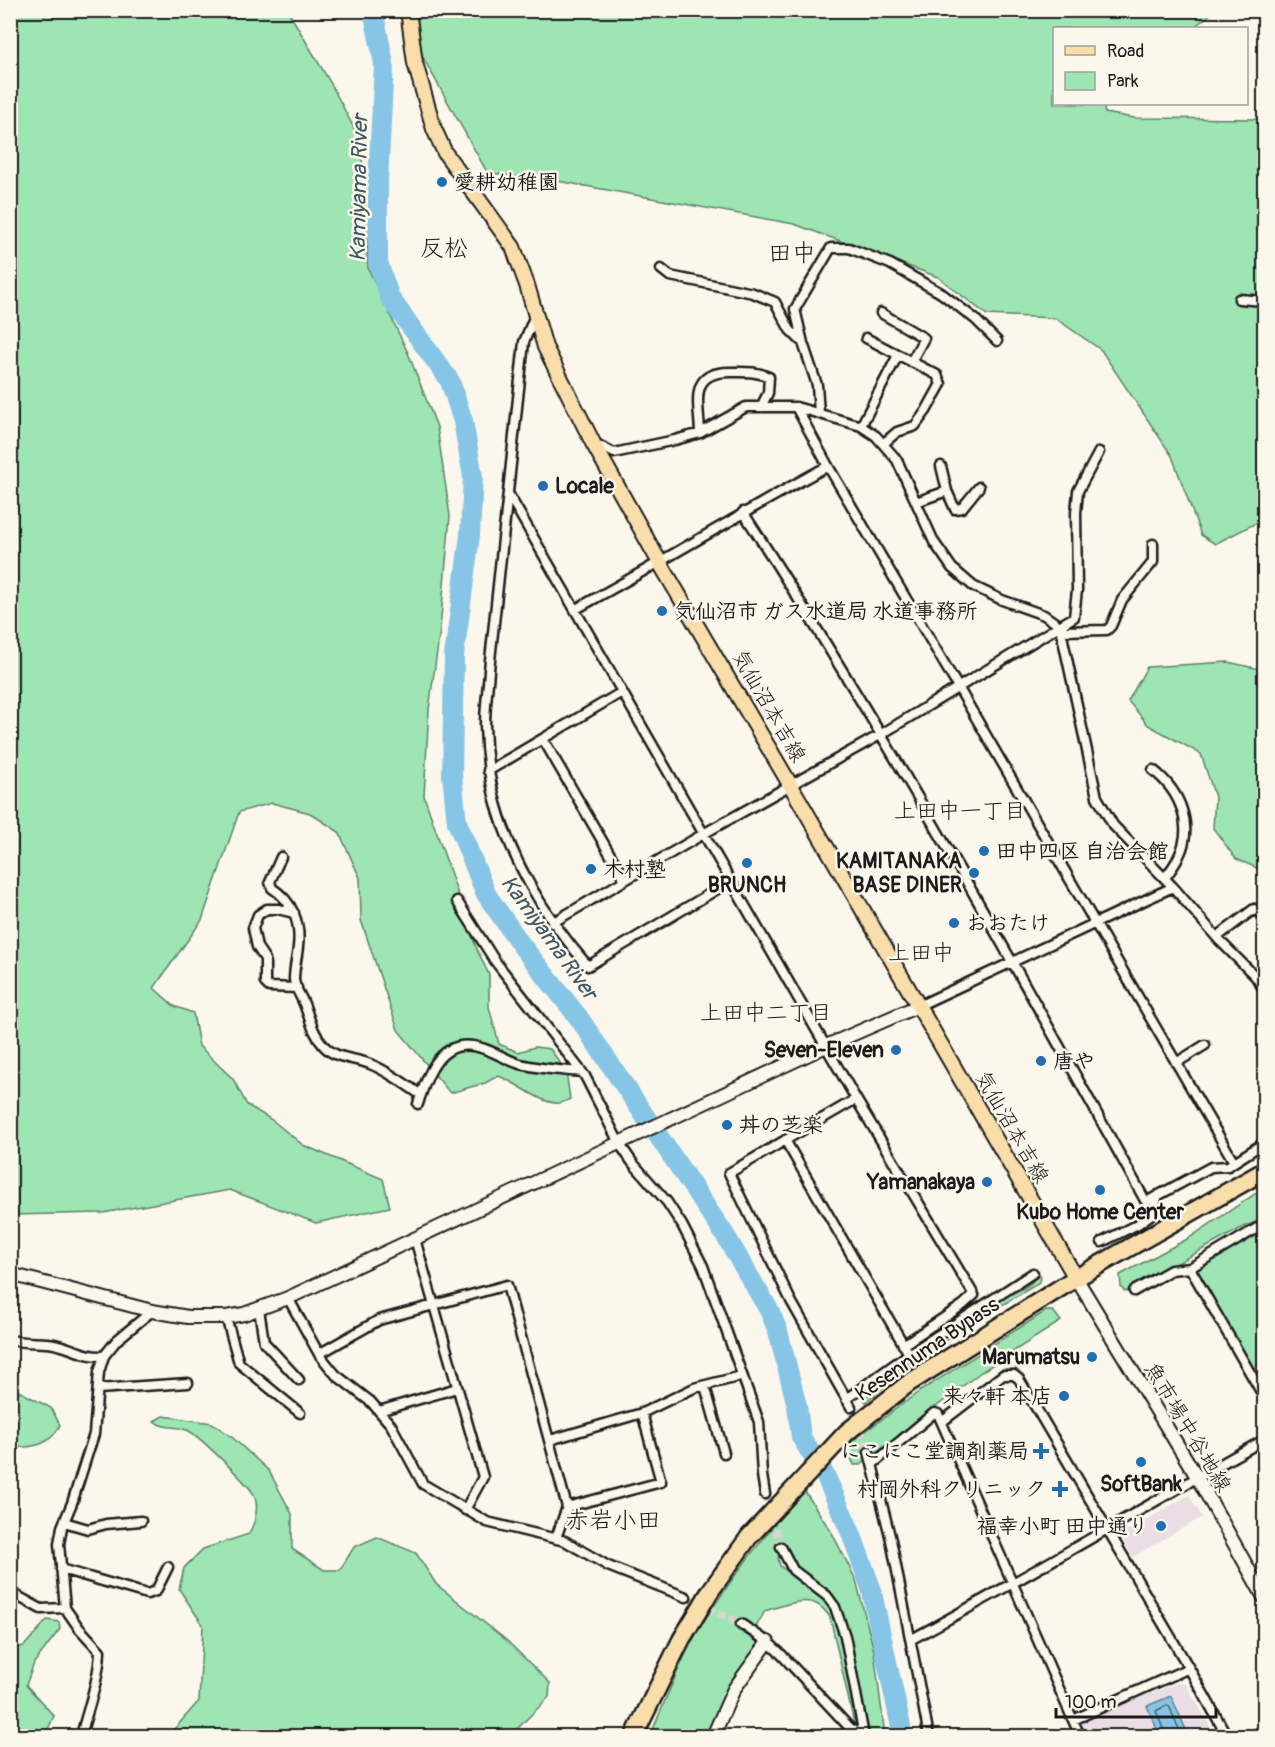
<svg xmlns="http://www.w3.org/2000/svg" width="1275" height="1747" font-family="Pangolin,'Klee One',sans-serif">
<style>
.built{fill:#eadee4}
.green{fill:#9de5b3;stroke:#5c8068;stroke-width:1.5}
.water{fill:#86c5e6;stroke:#5c8195;stroke-width:1.5}
.lines{fill:none;stroke-linecap:round;stroke-linejoin:round}
.shore{stroke:#46606d;stroke-width:1.5}
.river{stroke:#86c5e6;stroke-width:20}
.street-tunnel{stroke:#dad6cd;stroke-width:8;stroke-dasharray:8 4;stroke-linecap:butt}
.street-casing{stroke:#1c1c1c;stroke-width:13}
.secondary-casing{stroke:#1c1c1c;stroke-width:16}
.primary-casing{stroke:#1c1c1c;stroke-width:18}
.highway-casing{stroke:#1c1c1c;stroke-width:21}
.street{stroke:#fbf7ec;stroke-width:8}
.secondary{stroke:#fbf7ec;stroke-width:12}
.primary{stroke:#f9deab;stroke-width:14}
.highway{stroke:#f9deab;stroke-width:16}
.poi-dot{fill:#1f6fb2;stroke:#fbf7ec;stroke-width:2}
.labels{text-anchor:middle;stroke-width:5;stroke-linejoin:round;paint-order:stroke}
.poi-label{font-size:21px;font-weight:bold;fill:#1c1c1c;stroke:#fbf7ec;text-anchor:start}
.street-label{font-size:21px;fill:#1c1c1c;stroke:#fbf7ec}
.water-label{font-size:22px;font-style:italic;fill:#415763;stroke:#fbf7ec}
.neighbourhood-label{font-size:22px;fill:#1c1c1c;stroke:#fbf7ec}
.quarter-label{font-size:24px;fill:#1c1c1c;stroke:#fbf7ec}
</style>
<rect width="100%" height="100%" fill="#fbf7ec"/>
<filter id="ink" filterUnits="userSpaceOnUse"><feTurbulence type="fractalNoise" baseFrequency=".0167" numOctaves="2"/><feDisplacementMap in="SourceGraphic" scale="12" xChannelSelector="R" yChannelSelector="G"/><feConvolveMatrix kernelMatrix="1 2 1 2 8 2 1 2 1" color-interpolation-filters="sRGB"/></filter>
<g filter="url(#ink)">
<path class="built" d="M1189,1495L1202,1517L1133,1557L1120,1535Z
M1179,1682L1186,1684L1216,1736H1087L1082,1725L1085,1719Z"/>
<path class="green" d="M10,11H288L330,82L357,134L364,171L368,268L408,353L437,427L450,516L440,630L429,709L424,796L476,947L489,975V1007L499,1044L518,1052L535,1047L550,1049L566,1071L570,1099C566,1101 561,1104 556,1103C538,1102 517,1082 498,1076L485,1083L450,1093L398,1030L361,920L360,878L339,832L310,813L272,803L239,812L202,920L154,988L174,1006L193,1013L199,1046L233,1079L247,1105L272,1120L303,1145L383,1179L390,1207L316,1223L230,1190L103,1213L11,1215Z
M397,11H1214L1193,28H1054V104H1103L1105,113L1134,118L1264,119V519L1215,544L1201,535L1172,456L1101,350L1055,318L987,315L938,277L794,224L552,180L517,177L487,172Z
M1228,662L1264,670V871L1236,859L1213,828L1215,797L1201,754L1148,725L1128,701L1147,667Z
M1264,1188V1219L1245,1226L1136,1286L1130,1292L1124,1291L1121,1287L1120,1275L1189,1238Z
M1264,1231V1361L1252,1369L1195,1271Z
M1037,1275H1040L1041,1279L1037,1284C977,1320 918,1356 866,1402L864,1399L866,1396L915,1358L981,1314C991,1293 1027,1296 1037,1275Z
M1046,1311H1053L1061,1321L981,1372L861,1465H854L846,1446L920,1391Z
M11,1387L51,1408L60,1425C50,1447 32,1447 11,1448Z
M163,1416L212,1423L233,1438L269,1471L292,1514V1549L324,1570H340L354,1547L377,1537L416,1553L436,1584L506,1640L550,1683L549,1697L510,1736H168L199,1701L203,1625L179,1589L184,1568L203,1549L249,1534C255,1522 260,1506 253,1493C246,1482 200,1437 189,1431C177,1425 164,1430 154,1421Z
M804,1490L832,1533L856,1580L874,1651L885,1736H868L842,1614L800,1571L786,1553L782,1551L778,1558L780,1566L820,1594L834,1611L841,1635L860,1728H855L854,1723L830,1617C826,1612 822,1606 816,1604C804,1597 777,1607 765,1611L756,1627L742,1620L737,1630L755,1639L758,1645L735,1676L708,1736H650C668,1695 684,1650 709,1613C738,1570 770,1528 804,1490Z
M47,1620L59,1622L60,1629L34,1663L26,1685L54,1716L45,1736H11V1649L24,1646Z"/>
<path class="water" d="M1171,1696L1188,1734L1183,1736H1160L1147,1706Z"/>
<g class="lines">
<path class="shore" d="M1166,1736L1156,1711L1167,1705L1169,1706L1182,1736"/>
<path class="river" d="M373,10L384,64L378,181V263L390,298L450,381L463,421L473,477L470,535L454,656L452,775L457,822L486,894L522,946L579,1018L725,1235L769,1310L778,1331L797,1406L801,1437L826,1477L851,1533L871,1588L903,1736"/>
<path class="street-tunnel" d="M851,1407L869,1452
M765,1494L781,1547
M686,1597L741,1624"/>
<defs>
<path id="street" d="M661,269L670,276L753,293L775,302L790,330L801,341
M1239,299L1264,301
M881,313L924,338L911,362
M535,315L524,342L489,670C488,688 485,707 485,725C486,818 528,897 588,966L731,881
M866,338L937,375L941,384L926,411L915,426L897,432L884,443
M796,407L828,466L958,687L1234,1162
M819,413L817,385L803,343L795,309L831,248H849L890,264L941,293L975,319L997,341
M861,426L898,355
M700,433C699,401 688,371 732,372C744,372 757,371 769,377L768,393L761,407
M594,443L614,453L675,440L700,433L746,407H796L861,426L876,436L897,460L934,542L952,568L973,586L1002,600L1044,615L1060,626L1097,797L1113,825L1173,887L1220,941L1256,977L1264,990
M941,466L947,491L955,509L962,508L979,487
M509,495L856,1099L974,1295L963,1305L903,1345
M916,502L947,491
M743,512C888,736 1017,969 1146,1202L1211,1167L1228,1166L1264,1143
M576,609C660,563 743,512 828,466
M1061,631L1107,630L1111,626L1122,600L1153,562V544
M543,739L625,880
M1153,770C1180,791 1195,826 1178,858C1175,865 1169,872 1165,878
M488,771L622,692
M281,857L270,882L272,888C292,901 301,922 298,947C297,958 294,968 294,979C294,987 301,996 304,1004C310,1019 313,1034 324,1046C337,1060 353,1057 370,1064C388,1071 405,1084 421,1095
M457,901L495,961L585,1076L619,1143L632,1162L667,1202L682,1225L703,1266L759,1422L762,1475L765,1494
M294,913L278,909H267L258,915L253,928L257,947L265,959V983L269,987L297,988
M552,923L705,833L880,735L1074,617L1077,590L1076,513L1078,491L1099,452
M1217,937L1254,909L1264,917
M918,1006L1173,887
M1176,1063L1205,1045
M418,1104C426,1078 438,1041 473,1046C489,1048 502,1058 517,1063C537,1069 561,1070 582,1072
M785,1140L909,1354L846,1399
M1264,1224L1190,1268L1264,1397
M415,1239L483,1477L465,1510
M1102,1242L1138,1224L1153,1213L1158,1195
M1134,1291L1171,1270L1190,1268
M288,1298L319,1354L327,1364L336,1375L371,1402L391,1425L423,1484L487,1522L565,1541L608,1566L686,1597
M259,1309L264,1342L299,1380
M226,1317L239,1363L300,1413
M10,1340C24,1343 35,1342 48,1343C69,1345 82,1357 104,1356
M319,1354L379,1320L507,1285L567,1507L556,1538
M909,1354L1033,1273
M705,1386L724,1453
M98,1389L188,1383
M851,1407L791,1301L729,1173L856,1099
M379,1411L457,1388
M943,1421L1003,1375H1014L1019,1379L1189,1668L1227,1736
M550,1440L642,1413L694,1388L742,1376
M869,1452L891,1540L929,1736
M874,1463L934,1413L938,1414L1080,1736
M567,1507L661,1482L642,1413
M64,1522L88,1529L106,1524L141,1521
M781,1547L793,1570L827,1596L835,1607L845,1636L864,1736
M61,1569L147,1594L156,1591L168,1567
M10,1592L41,1609L65,1608
M741,1624L768,1642L781,1654L850,1728L864,1736
M912,1639C1031,1575 1146,1505 1264,1440
M1073,1720L1189,1668
M81,1736C88,1708 99,1680 100,1651L79,1628L65,1608L59,1544L62,1527L72,1503L94,1434L99,1372L104,1356L117,1340L152,1311
M1252,1736L1264,1731"/>
<path id="secondary" d="M10,1274L152,1311L188,1317H226L244,1314L288,1298L826,1046L918,1006
M1076,1278L1197,1477L1264,1597
M713,1736L734,1689L768,1642"/>
<path id="primary" d="M408,10L415,63L434,129L445,153L513,247L527,285L545,347L593,443L660,563L791,786L1076,1278"/>
<path id="highway" d="M634,1736L681,1640L711,1590L749,1537L847,1432L909,1383L1076,1278L1264,1171"/>
</defs>
<use href="#street" class="street-casing"/>
<use href="#secondary" class="secondary-casing"/>
<use href="#primary" class="primary-casing"/>
<use href="#highway" class="highway-casing"/>
<use href="#street" class="street"/>
<use href="#secondary" class="secondary"/>
<use href="#primary" class="primary"/>
<use href="#highway" class="highway"/>
</g>
</g>
<g class="poi-dot">
<circle cx="442" cy="182" r="6"/>
<circle cx="543" cy="486" r="6"/>
<circle cx="662" cy="611" r="6"/>
<circle cx="984" cy="851" r="6"/>
<circle cx="747" cy="863" r="6"/>
<circle cx="591" cy="869" r="6"/>
<circle cx="974" cy="873" r="6"/>
<circle cx="954" cy="923" r="6"/>
<circle cx="896" cy="1050" r="6"/>
<circle cx="1041" cy="1061" r="6"/>
<circle cx="727" cy="1125" r="6"/>
<circle cx="987" cy="1182" r="6"/>
<circle cx="1100" cy="1190" r="6"/>
<circle cx="1092" cy="1357" r="6"/>
<circle cx="1064" cy="1396" r="6"/>
<path d="M1038 1442h6v6h6v6h-6v6h-6v-6h-6v-6h6z"/>
<circle cx="1141" cy="1462" r="6"/>
<path d="M1057 1480h6v6h6v6h-6v6h-6v-6h-6v-6h6z"/>
<circle cx="1161" cy="1526" r="6"/>
</g>
<g class="labels">
<g class="poi-label">
<text x="454" y="189">愛耕幼稚園</text>
<text x="555" y="493">Locale</text>
<text x="674" y="618">気仙沼市 ガス水道局 水道事務所</text>
<text x="996" y="858">田中四区 自治会館</text>
<text x="962" y="868" text-anchor="end">KAMITANAKA<tspan x="962" dy="24">BASE DINER</tspan></text>
<text x="603" y="876">木村塾</text>
<text x="747" y="892" text-anchor="middle">BRUNCH</text>
<text x="966" y="930">おおたけ</text>
<text x="884" y="1057" text-anchor="end">Seven-Eleven</text>
<text x="1053" y="1068">唐や</text>
<text x="739" y="1132">丼の芝楽</text>
<text x="975" y="1189" text-anchor="end">Yamanakaya</text>
<text x="1100" y="1219" text-anchor="middle">Kubo Home Center</text>
<text x="1080" y="1364" text-anchor="end">Marumatsu</text>
<text x="1052" y="1403" text-anchor="end">来々軒 本店</text>
<text x="1029" y="1458" text-anchor="end">にこにこ堂調剤薬局</text>
<text x="1141" y="1491" text-anchor="middle">SoftBank</text>
<text x="1046" y="1496" text-anchor="end">村岡外科クリニック</text>
<text x="1149" y="1533" text-anchor="end">福幸小町 田中通り</text>
</g>
<g class="street-label">
<text transform="translate(769 706) rotate(60)" y="7">気仙沼本吉線</text>
<text transform="translate(1012 1127) rotate(60)" y="7">気仙沼本吉線</text>
<text transform="translate(927 1349) rotate(-34)" y="7">Kesennuma Bypass</text>
<text transform="translate(1188 1427) rotate(59)" y="7">魚市場中谷地線</text>
</g>
<g class="water-label">
<text transform="translate(358 188) rotate(-89)" y="8">Kamiyama River</text>
<text transform="translate(550 937) rotate(54)" y="8">Kamiyama River</text>
</g>
<g class="neighbourhood-label">
<text x="960" y="818">上田中一丁目</text>
<text x="921" y="960">上田中</text>
<text x="766" y="1020">上田中二丁目</text>
</g>
<g class="quarter-label">
<text x="444" y="256">反松</text>
<text x="792" y="261">田中</text>
<text x="613" y="1528">赤岩小田</text>
</g>
</g>
<rect width="1275" height="1747" fill="none" stroke="#fbf7ec" stroke-width="36"/>
<rect x="18" y="18" width="1239" height="1711" fill="none" stroke="#1c1c1c" stroke-width="2" filter="url(#ink)"/>
<rect x="1053" y="27" width="195" height="78" fill="#fbf7ec" stroke="#a29f99" stroke-width="1.5"/>
<rect x="1065" y="46" width="30" height="9" fill="#f9deab" stroke="#a29f99" stroke-width="1.5"/>
<text x="1107" y="57" font-size="18" fill="#1c1c1c">Road</text>
<rect x="1065" y="72" width="30" height="18" fill="#9de5b3" stroke="#a29f99" stroke-width="1.5"/>
<text x="1107" y="87" font-size="18" fill="#1c1c1c">Park</text>
<path d="M1056 1708v9h160v-9" fill="none" stroke="#1c1c1c" stroke-width="3"/>
<text x="1065" y="1708" font-size="18" fill="#1c1c1c" stroke="#fbf7ec" stroke-width="4.5" paint-order="stroke">100 m</text>
</svg>
